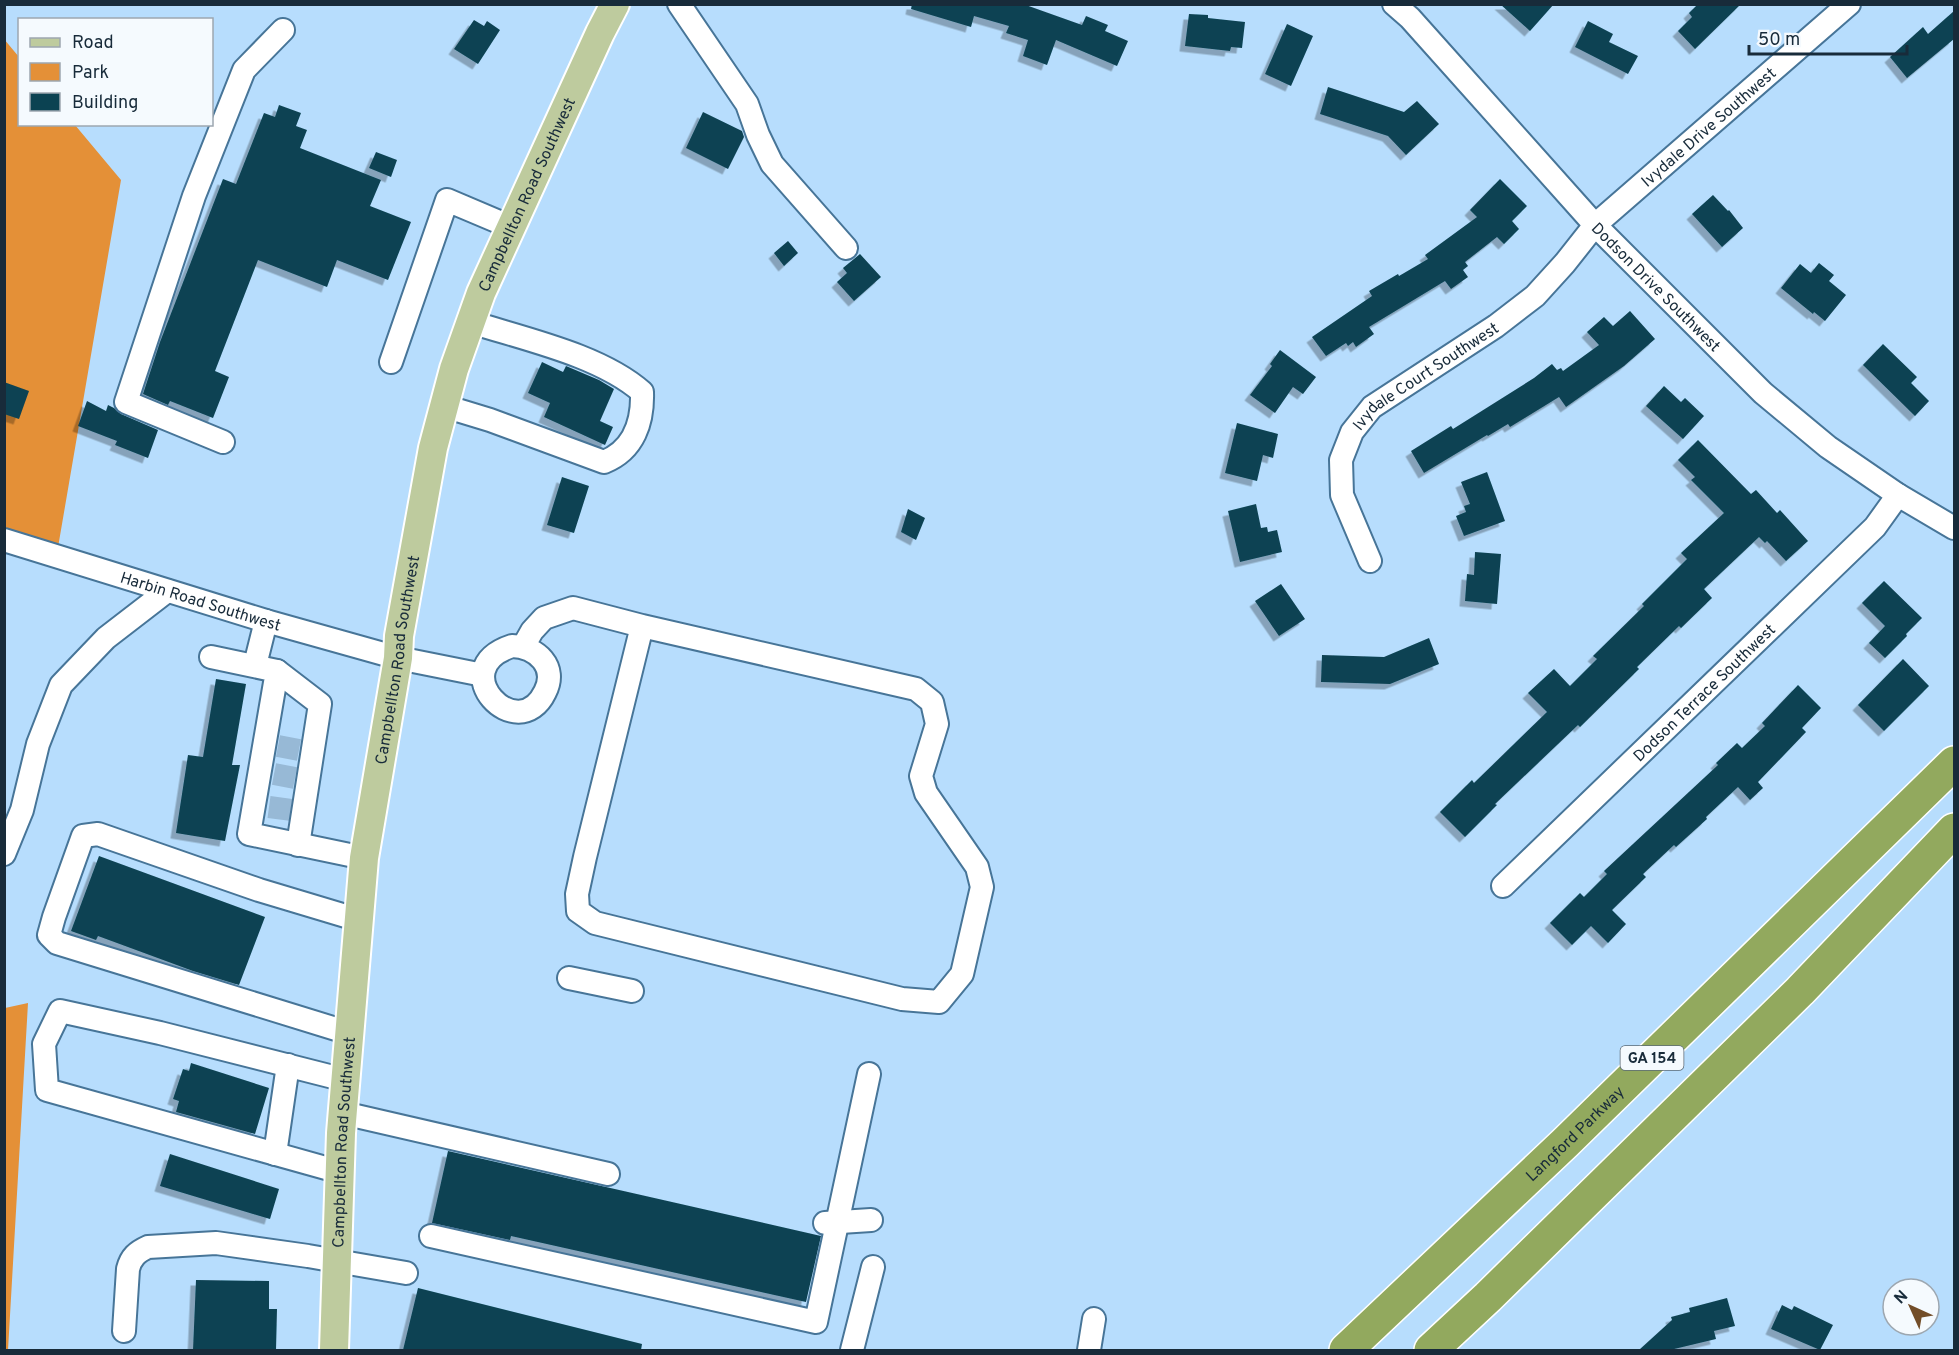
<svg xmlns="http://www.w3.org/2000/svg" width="1959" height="1355" font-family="Overpass,sans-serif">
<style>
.green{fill:#e49037}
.building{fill:#0b4252;filter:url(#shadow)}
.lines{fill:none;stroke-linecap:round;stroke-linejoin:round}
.minor-tunnel{stroke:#97b9d6;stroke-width:22;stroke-dasharray:22 11;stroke-linecap:butt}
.minor-casing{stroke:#477598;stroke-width:26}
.major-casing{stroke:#fff;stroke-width:32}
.highway-casing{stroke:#fff;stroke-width:36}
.minor{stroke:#fff;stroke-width:22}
.major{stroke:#becb9e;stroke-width:28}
.highway{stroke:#92a95e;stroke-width:33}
.labels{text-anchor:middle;stroke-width:6;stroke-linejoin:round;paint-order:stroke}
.shield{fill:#f5fafe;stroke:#5a6975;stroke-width:1.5}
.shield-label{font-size:15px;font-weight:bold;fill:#182b3a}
.street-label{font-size:16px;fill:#182b3a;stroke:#f5fafe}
</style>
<defs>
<filter id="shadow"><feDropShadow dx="-5.5" dy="5.5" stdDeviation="0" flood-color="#0004"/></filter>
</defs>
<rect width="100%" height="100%" fill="#b7ddfd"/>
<path class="green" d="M4,39L19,57L20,124L75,125L121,180L56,559L5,543Z
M28,1003L8,1350H5V1008Z"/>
<path class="building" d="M912,4H1023L1082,25L1086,16L1108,25L1105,31L1128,41L1117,66L1056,40L1047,65L1023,56L1028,40L1006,33L1009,26L974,16L971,27L911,9Z
M1500,4H1554L1530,31Z
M1698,4H1741L1695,49L1678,31L1692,17L1689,13Z
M1954,11V39L1907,78L1890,57L1923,27L1928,34Z
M1189,14L1208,15V18L1245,22L1242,48L1231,47L1230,51L1185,46Z
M474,20L484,26L487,21L500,30L478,64L454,49Z
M1588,21L1613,34L1609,42L1638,56L1628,74L1575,47Z
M1287,24L1313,36L1291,86L1265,74Z
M1328,87L1404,112L1417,101L1439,124L1406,155L1388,136L1320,114Z
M279,105L301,113L296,126L307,130L300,148L381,180L370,206L411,222L388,280L337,260L327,287L258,260L215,371L229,377L213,418L170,401L168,405L143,394L160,342L223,179L236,184L264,113L275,117Z
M703,112L742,131L744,137L728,169L686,148Z
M376,152L397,160L391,177L369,168Z
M1500,179L1527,206L1512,221L1519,229L1504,244L1497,237L1465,262L1468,266L1463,270L1468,277L1451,289L1445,281L1369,327L1374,334L1356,347L1353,342L1348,346L1346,343L1326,356L1312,337L1372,296L1369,291L1398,274L1399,276L1428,259L1425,255L1477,217L1470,210Z
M1713,195L1728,211L1729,210L1743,228L1722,247L1692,214Z
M788,241L798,253L784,266L774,253Z
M860,254L881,277L854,301L837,282L847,273L843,268Z
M1819,263L1834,275L1829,281L1846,295L1825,321L1814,312L1813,314L1781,288L1800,264L1811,273Z
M1630,311L1655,339L1624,366L1566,407L1559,397L1510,427L1508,424L1488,436L1487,435L1424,473L1411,451L1451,426L1453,429L1534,378L1552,364L1557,370L1561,368L1563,371L1599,345L1587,332L1604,317L1613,326Z
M1883,344L1917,377L1911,383L1929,401L1915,416L1863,365Z
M1280,350L1316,377L1303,394L1293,387L1275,413L1250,395L1272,366L1270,364Z
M542,362L563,372L566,366L599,380L614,389L600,421L613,427L605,445L544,417L550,403L528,393Z
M4,382L29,391L19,419L4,414Z
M1664,386L1681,402L1685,398L1704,416L1683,439L1646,406Z
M87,401L106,411L108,405L114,408L121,414L158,430L148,458L115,445L117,441L78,426Z
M1237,423L1278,434L1273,458L1263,455L1257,481L1225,473Z
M1698,440L1751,494L1756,490L1777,513L1780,510L1808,541L1786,561L1767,541L1765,543L1759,537L1704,589L1712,598L1681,628L1679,626L1637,667L1639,669L1580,727L1578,725L1495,804L1497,805L1465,837L1440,812L1472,780L1474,783L1547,712L1528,693L1554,669L1570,686L1597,659L1593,656L1644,606L1642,604L1687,559L1681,553L1724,513L1691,480L1695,477L1678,460Z
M1487,472L1505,521L1464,536L1456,516L1466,512L1464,506L1470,504L1461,482Z
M562,477L589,486L574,533L547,525Z
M1256,504L1261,528L1267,527L1268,532L1277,530L1282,552L1240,562L1228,511Z
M908,509L925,518L916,540L901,532Z
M1475,552L1501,554L1497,604L1465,601L1467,574L1474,575Z
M1884,581L1922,618L1906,634L1907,636L1885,658L1869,643L1885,626L1862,603Z
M1281,584L1305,619L1279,636L1255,601Z
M1429,638L1439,664L1390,684L1321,682L1322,655L1384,657Z
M1903,659L1929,686L1884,731L1858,705Z
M216,679L246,684L232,765H240L225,841L176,833L188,755L203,757Z
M1798,685L1821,708L1802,728L1806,732L1758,782L1763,788L1750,800L1738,787L1706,817L1707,819L1676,847L1674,845L1643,874L1646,877L1612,910L1626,924L1608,943L1591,926L1572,945L1550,923L1580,893L1584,897L1607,874L1604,871L1718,765L1716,763L1737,743L1742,748L1765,726L1762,723Z
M99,856L265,917L239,985L193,971L98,936L96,940L71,931Z
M191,1063L269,1088L255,1134L176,1112L179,1101L173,1099L183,1069L189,1071Z
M448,1151L821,1236L806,1302L511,1236L510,1240L432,1223Z
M170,1154L279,1189L270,1219L160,1186Z
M196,1280L269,1281V1309H277L276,1350H193Z
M418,1288L642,1344L641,1350H403Z
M1727,1298L1735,1326L1714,1331L1716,1339L1670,1350H1639L1672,1320L1671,1317L1690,1312L1689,1308Z
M1782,1305L1792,1310L1794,1306L1833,1325L1820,1350L1771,1329Z"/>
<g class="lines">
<path class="minor-tunnel" d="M278,746L299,750
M274,774L295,778
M269,807L291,810"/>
<defs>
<g id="minor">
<path d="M679,4L747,104L758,135L772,164L846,248"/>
<path id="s1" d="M1394,4L1410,18L1595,225L1763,393L1828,447L1898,495L1954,528"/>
<path d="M391,362L447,200L511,227"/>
<path d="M444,406L490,420L604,462C634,450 643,422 642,392C600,355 524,339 471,322"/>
<path d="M223,442L126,402L194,196L244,70L283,30"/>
<path id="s2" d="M4,540L266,621L398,658L483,675"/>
<path id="s3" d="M1370,561L1342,495L1341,460L1352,432L1372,407L1496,326L1535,296L1565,263L1595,225L1849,4"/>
<path d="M512,646C537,647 558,667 545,692C518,748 442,669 512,646Z"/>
<path d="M523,647L532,631L544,618L573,608L642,626L585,857L577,894L578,911L595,923L902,999L939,1002L962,974L982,887L977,867L926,793L921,776L937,724L932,702L916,689L642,626"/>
<path d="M211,657L277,671L249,834L364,858"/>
<path d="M255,665L266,621"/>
<path d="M277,671L320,704L298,845"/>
<path d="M4,854L22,810L38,744L61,685L106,638L167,591"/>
<path id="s4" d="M1503,886L1875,527L1898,495"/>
<path d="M569,978L632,991"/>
<path d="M349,1033L57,943L49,935L54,917L83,836L98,834L259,890L359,920"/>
<path d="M343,1113L608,1174"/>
<path d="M275,1154L288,1065"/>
<path d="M340,1172L47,1090L44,1044L60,1011L160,1033L345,1080"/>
<path d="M825,1223L871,1220"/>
<path d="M431,1236L816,1322L869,1074"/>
<path d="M124,1331L128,1269C131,1257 137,1252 148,1247L216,1243L308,1256L406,1273"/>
<path d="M852,1350L873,1267"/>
<path d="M1089,1350L1094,1319"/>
</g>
<g id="major">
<path id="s5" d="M334,1350L341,1133L364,858L398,658L399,636L433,448L454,369L481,293L600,33L615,4"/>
</g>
<g id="highway">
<path id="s6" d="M1346,1350L1565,1143L1954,763"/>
<path d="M1431,1350L1488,1297L1800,991L1954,830"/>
</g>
</defs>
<use href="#minor" class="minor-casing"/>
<use href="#major" class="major-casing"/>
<use href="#highway" class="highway-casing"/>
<use href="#minor" class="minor"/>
<use href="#major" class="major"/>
<use href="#highway" class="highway"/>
</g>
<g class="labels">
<rect class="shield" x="1620.5" y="1046" width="63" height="24" rx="4.5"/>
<g class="shield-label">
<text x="1652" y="1063">GA 154</text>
</g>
<g class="street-label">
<text dy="6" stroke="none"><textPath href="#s3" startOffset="609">Ivydale Drive Southwest</textPath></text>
<text dy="6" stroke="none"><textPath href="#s5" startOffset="1180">Campbellton Road Southwest</textPath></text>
<text dy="6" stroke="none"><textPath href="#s1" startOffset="386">Dodson Drive Southwest</textPath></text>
<text dy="6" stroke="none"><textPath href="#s3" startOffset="230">Ivydale Court Southwest</textPath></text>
<text dy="6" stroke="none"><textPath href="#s2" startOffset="206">Harbin Road Southwest</textPath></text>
<text dy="6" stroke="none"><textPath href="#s5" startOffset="694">Campbellton Road Southwest</textPath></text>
<text dy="6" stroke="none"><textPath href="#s4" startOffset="279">Dodson Terrace Southwest</textPath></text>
<text dy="6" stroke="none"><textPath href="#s6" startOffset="315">Langford Parkway</textPath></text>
<text dy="6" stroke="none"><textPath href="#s5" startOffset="208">Campbellton Road Southwest</textPath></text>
</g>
</g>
<rect width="1959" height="1355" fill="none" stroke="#182b3a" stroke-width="12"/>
<rect x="18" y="18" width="195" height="108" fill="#f5fafe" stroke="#9da7b0" stroke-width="1.5"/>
<rect x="30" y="38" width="30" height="9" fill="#becb9e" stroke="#9da7b0" stroke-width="1.5"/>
<text x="72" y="48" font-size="18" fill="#182b3a">Road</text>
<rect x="30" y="63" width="30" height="18" fill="#e49037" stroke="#9da7b0" stroke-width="1.5"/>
<text x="72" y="78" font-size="18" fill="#182b3a">Park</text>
<rect x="30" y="93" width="30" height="18" fill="#0b4252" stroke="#9da7b0" stroke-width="1.5"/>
<text x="72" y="108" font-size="18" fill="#182b3a">Building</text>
<g transform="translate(1911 1307) rotate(315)"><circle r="28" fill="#f5fafe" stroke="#9da7b0" stroke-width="1.5"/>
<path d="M0-4.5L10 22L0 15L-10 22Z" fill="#724d28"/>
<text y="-9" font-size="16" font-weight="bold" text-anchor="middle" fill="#182b3a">N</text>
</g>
<path d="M1749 45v9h158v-9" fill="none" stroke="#182b3a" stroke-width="3"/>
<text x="1758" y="45" font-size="18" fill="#182b3a" stroke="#f5fafe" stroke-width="4.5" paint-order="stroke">50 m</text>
</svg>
